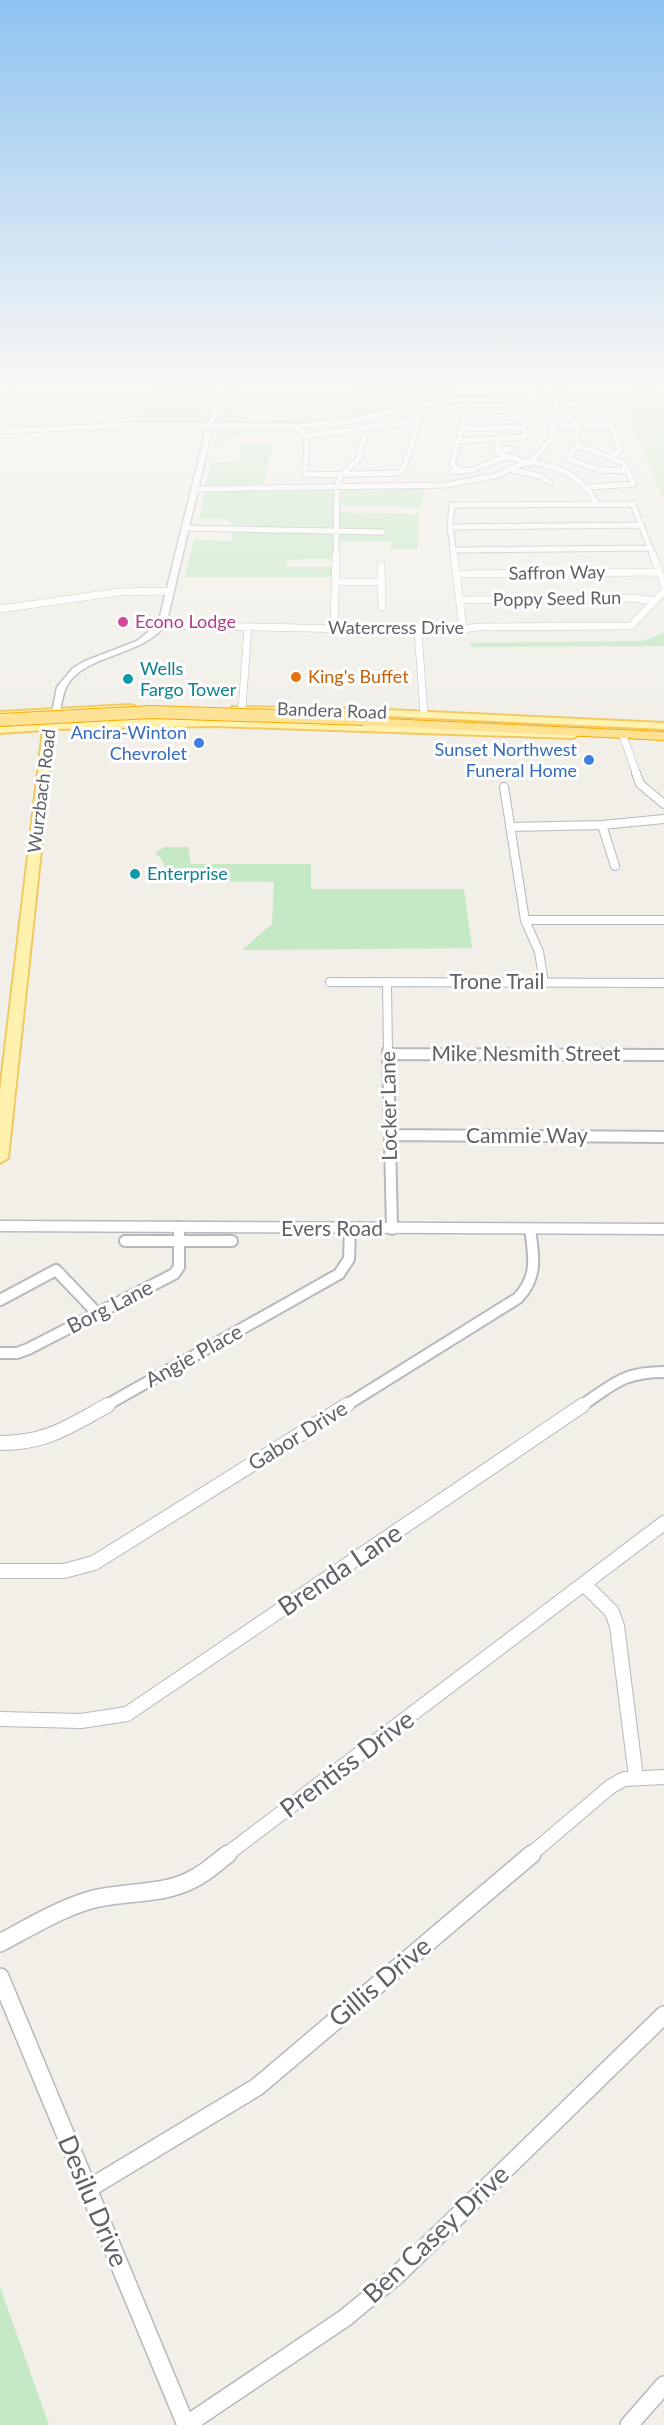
<svg xmlns="http://www.w3.org/2000/svg" width="664" height="2425" font-family="Lato,sans-serif">
<style>
.green{fill:#c5e8c5}
.lines{fill:none;stroke-linecap:round;stroke-linejoin:round}
.street-far5-casing{stroke:#b5b8bc;stroke-width:7}
.street-far4-casing{stroke:#b5b8bc;stroke-width:8}
.street-far3-casing{stroke:#b5b8bc;stroke-width:10}
.street-far2-casing{stroke:#b5b8bc;stroke-width:14}
.street-far1-casing{stroke:#b5b8bc;stroke-width:16}
.street-casing{stroke:#b5b8bc;stroke-width:20}
.secondary-casing{stroke:#b6babf;stroke-width:3}
.primary-casing{stroke:#f2c960;stroke-width:4}
.highway-casing{stroke:#f9ab00;stroke-width:2}
.street-far5{stroke:#fff;stroke-width:5}
.street-far4{stroke:#fff;stroke-width:7}
.street-far3{stroke:#fff;stroke-width:8}
.street-far2{stroke:#fff;stroke-width:10}
.street-far1{stroke:#fff;stroke-width:14}
.street{stroke:#fff;stroke-width:17}
.secondary{fill:#fff;fill-rule:evenodd}
.primary{fill:#fff2af;fill-rule:evenodd}
.highway{fill:#fde293;fill-rule:evenodd}
.highway-bridge-casing{stroke:#f9ab00;stroke-width:14;stroke-linecap:butt}
.highway-bridge{stroke:#fde293;stroke-width:12}
.hotel-dot{fill:#d1479c;stroke:#fff;stroke-width:2}
.food-dot{fill:#e8710a;stroke:#fff;stroke-width:2}
.culture-dot{fill:#0f9aa8;stroke:#fff;stroke-width:2}
.shop-dot{fill:#3f7fe0;stroke:#fff;stroke-width:2}
.labels{text-anchor:middle;stroke-width:6;stroke-linejoin:round;paint-order:stroke}
.far-street-label{font-size:18px;fill:#5f6368;stroke:#fff}
.far-hotel-label{font-size:18px;fill:#b23c85;stroke:#fff;text-anchor:start}
.far-culture-label{font-size:18px;fill:#0d838f;stroke:#fff;text-anchor:start}
.far-food-label{font-size:18px;fill:#c56008;stroke:#fff;text-anchor:start}
.far-shop-label{font-size:18px;fill:#366cbe;stroke:#fff;text-anchor:end}
.street-label{font-size:21px;fill:#5f6368;stroke:#fff}
.near-street-label{font-size:26px;fill:#5f6368;stroke:#fff}
</style>
<rect width="100%" height="100%" fill="#f1efe8"/>
<path class="green" d="M150,383H218L203,424L134,423Z
M232,383H240L238,386L240,390H252L245,392L244,399L253,402L236,408L234,415L250,420L331,418V422L219,423Z
M349,383H457L455,394L540,391L664,394V502L621,398H461L340,422V416L344,415Z
M221,428H283L282,433L232,435L224,445L214,448L218,430Z
M242,445H272L263,487L275,491L334,490V512L419,514L418,549H391V542L334,541V559L286,560L287,567H334L335,577H185L194,539L232,541L233,527L228,519H199L211,463L239,460Z
M426,487L420,509L397,506H339L343,489Z
M664,633V646L472,647L470,643L642,641Z
M164,847H188L191,864H311V889H464L472,948L242,950L272,924L274,882L171,881L161,858L155,853Z
M0,2287L49,2425H0Z"/>
<g class="lines">
<defs>
<path id="street-far5" d="M558,383L559,386L664,388
M481,386L505,383
M510,406L524,424L525,437L458,441L468,407Z
M464,418L519,416
M293,427L307,436L305,475L400,473L406,463L420,417L407,408
M551,427H612
M461,429L525,427
M0,431L130,425L305,426L352,421L419,405L457,400L535,398
M307,436L419,420
M497,440L499,453L530,464
M496,447L512,449L497,451
M580,447L573,450L568,459L600,470L629,471
M527,461C557,466 583,475 597,504
M458,470L452,464L458,441
M513,470L543,477L550,483
M453,472L472,470L506,457
M590,487L634,484L623,463L578,445L576,427L562,404L604,405L620,450L610,457
M195,489L446,485L495,476L534,459L551,439L552,429L537,404L531,383
M450,527L642,525
M184,528L383,532
M453,550L651,548
M336,556L337,486L341,475L358,460L367,429
M454,556L450,527L452,505L633,504L653,556"/>
<path id="street-far4" d="M454,555L463,628
M653,555L664,584
M381,565L382,607
M456,574L659,572
M337,582H381
M459,600L631,598L655,601
M0,609L119,592L170,591
M162,625L445,631L479,627L631,626L664,591
M334,629L336,555
M418,631L424,714
M242,709L248,627
M623,736L637,775"/>
<path id="street-far3" d="M636,773L640,784L664,804
M504,787L525,920L539,952L544,983
M602,825L615,866
M510,827L602,825L664,819
M525,920H664
M330,982L664,983
M387,982L388,1053"/>
<path id="street-far2" d="M388,1051L392,1229
M388,1054L664,1055
M390,1135L664,1137
M125,1241H232
M0,1300L56,1270L97,1313
M0,1353H17L28,1349L174,1274L179,1267V1227
M105,1406L339,1274L349,1259L350,1229
M345,1406L518,1298C538,1277 534,1256 530,1229
M581,1406C614,1384 623,1372 664,1372"/>
<path id="street-far1" d="M0,1443C47,1443 68,1427 108,1405
M0,1571H64L94,1563L347,1405
M584,1584L612,1612L617,1626L636,1777
M0,1719L81,1721L127,1714L583,1405
M226,1855L664,1523
M530,1855L610,1787L624,1779L664,1777"/>
<path id="street" d="M0,1943C28,1928 56,1911 87,1901C122,1890 162,1897 195,1878C207,1872 217,1862 228,1854
M0,1977L186,2425
M88,2189L257,2087L532,1854
M186,2425L345,2318L397,2275L664,2015
M629,2425L664,2385"/>
<path id="secondary" d="M7,383H13L3,406L0,408V398Z
M221,383H227L213,426L166,625C140,657 87,654 68,684C63,692 62,702 60,711L52,713L57,687L73,668L85,661L137,641L158,624L207,426Z
M0,1221L664,1224V1234L0,1231Z"/>
<path id="primary" d="M130,705L134,706V710L58,715L55,723C227,710 401,726 573,732L579,735L573,738L214,726L54,729L8,1158L0,1163V1091L43,730L0,733V727L44,724L47,716L0,718V712Z
M232,707L366,709L664,723V729L366,715L236,712L232,711Z"/>
<path id="highway" d="M364,718L664,732V740L359,725V719Z"/>
</defs>
<use href="#street-far5" class="street-far5-casing"/>
<use href="#street-far4" class="street-far4-casing"/>
<use href="#street-far3" class="street-far3-casing"/>
<use href="#street-far2" class="street-far2-casing"/>
<use href="#street-far1" class="street-far1-casing"/>
<use href="#street" class="street-casing"/>
<use href="#secondary" class="secondary-casing"/>
<use href="#primary" class="primary-casing"/>
<use href="#highway" class="highway-casing"/>
<use href="#street-far5" class="street-far5"/>
<use href="#street-far4" class="street-far4"/>
<use href="#street-far3" class="street-far3"/>
<use href="#street-far2" class="street-far2"/>
<use href="#street-far1" class="street-far1"/>
<use href="#street" class="street"/>
<use href="#secondary" class="secondary"/>
<use href="#primary" class="primary"/>
<use href="#highway" class="highway"/>
<defs>
<path id="highway-bridge" d="M0,720L152,712L364,719"/>
</defs>
<use href="#highway-bridge" class="highway-bridge-casing"/>
<use href="#highway-bridge" class="highway-bridge"/>
</g>
<linearGradient id="sky" x2="0" y2="1"><stop stop-color="#8fc3f1"/><stop offset="0.53" stop-color="#f9f8f5"/><stop offset="1" stop-color="#f9f8f5" stop-opacity="0"/></linearGradient>
<rect width="664" height="723" fill="url(#sky)"/>
<circle class="hotel-dot" cx="123" cy="622" r="6"/>
<circle class="food-dot" cx="296" cy="677" r="6"/>
<g class="culture-dot">
<circle cx="128" cy="679" r="6"/>
<circle cx="135" cy="874" r="6"/>
</g>
<g class="shop-dot">
<circle cx="199" cy="743" r="6"/>
<circle cx="589" cy="760" r="6"/>
</g>
<g class="labels">
<g class="far-street-label">
<text transform="translate(557 573) rotate(-1)" y="6">Saffron Way</text>
<text transform="translate(557 599) rotate(-1)" y="6">Poppy Seed Run</text>
<text x="396" y="634">Watercress Drive</text>
<text transform="translate(332 711) rotate(2)" y="6">Bandera Road</text>
<text transform="translate(42 791) rotate(-83)" y="6">Wurzbach Road</text>
</g>
<g class="far-hotel-label">
<text x="135" y="628">Econo Lodge</text>
</g>
<g class="far-culture-label">
<text x="140" y="675">Wells<tspan x="140" dy="21">Fargo Tower</tspan></text>
<text x="147" y="880">Enterprise</text>
</g>
<g class="far-food-label">
<text x="308" y="683">King's Buffet</text>
</g>
<g class="far-shop-label">
<text x="187" y="739">Ancira-Winton<tspan x="187" dy="21">Chevrolet</tspan></text>
<text x="577" y="756">Sunset Northwest<tspan x="577" dy="21">Funeral Home</tspan></text>
</g>
<g class="street-label">
<text x="497" y="989">Trone Trail</text>
<text x="526" y="1061">Mike Nesmith Street</text>
<text transform="translate(389 1106) rotate(-91)" y="7">Locker Lane</text>
<text x="527" y="1143">Cammie Way</text>
<text x="332" y="1236">Evers Road</text>
<text transform="translate(110 1307) rotate(-27)" y="7">Borg Lane</text>
<text transform="translate(194 1356) rotate(-29)" y="7">Angie Place</text>
<text transform="translate(298 1436) rotate(-32)" y="7">Gabor Drive</text>
</g>
<g class="near-street-label">
<text transform="translate(340 1570) rotate(-34)" y="9">Brenda Lane</text>
<text transform="translate(347 1764) rotate(-37)" y="9">Prentiss Drive</text>
<text transform="translate(380 1982) rotate(-40)" y="9">Gillis Drive</text>
<text transform="translate(93 2201) rotate(67)" y="9">Desilu Drive</text>
<text transform="translate(436 2234) rotate(-43)" y="9">Ben Casey Drive</text>
</g>
</g>
</svg>
